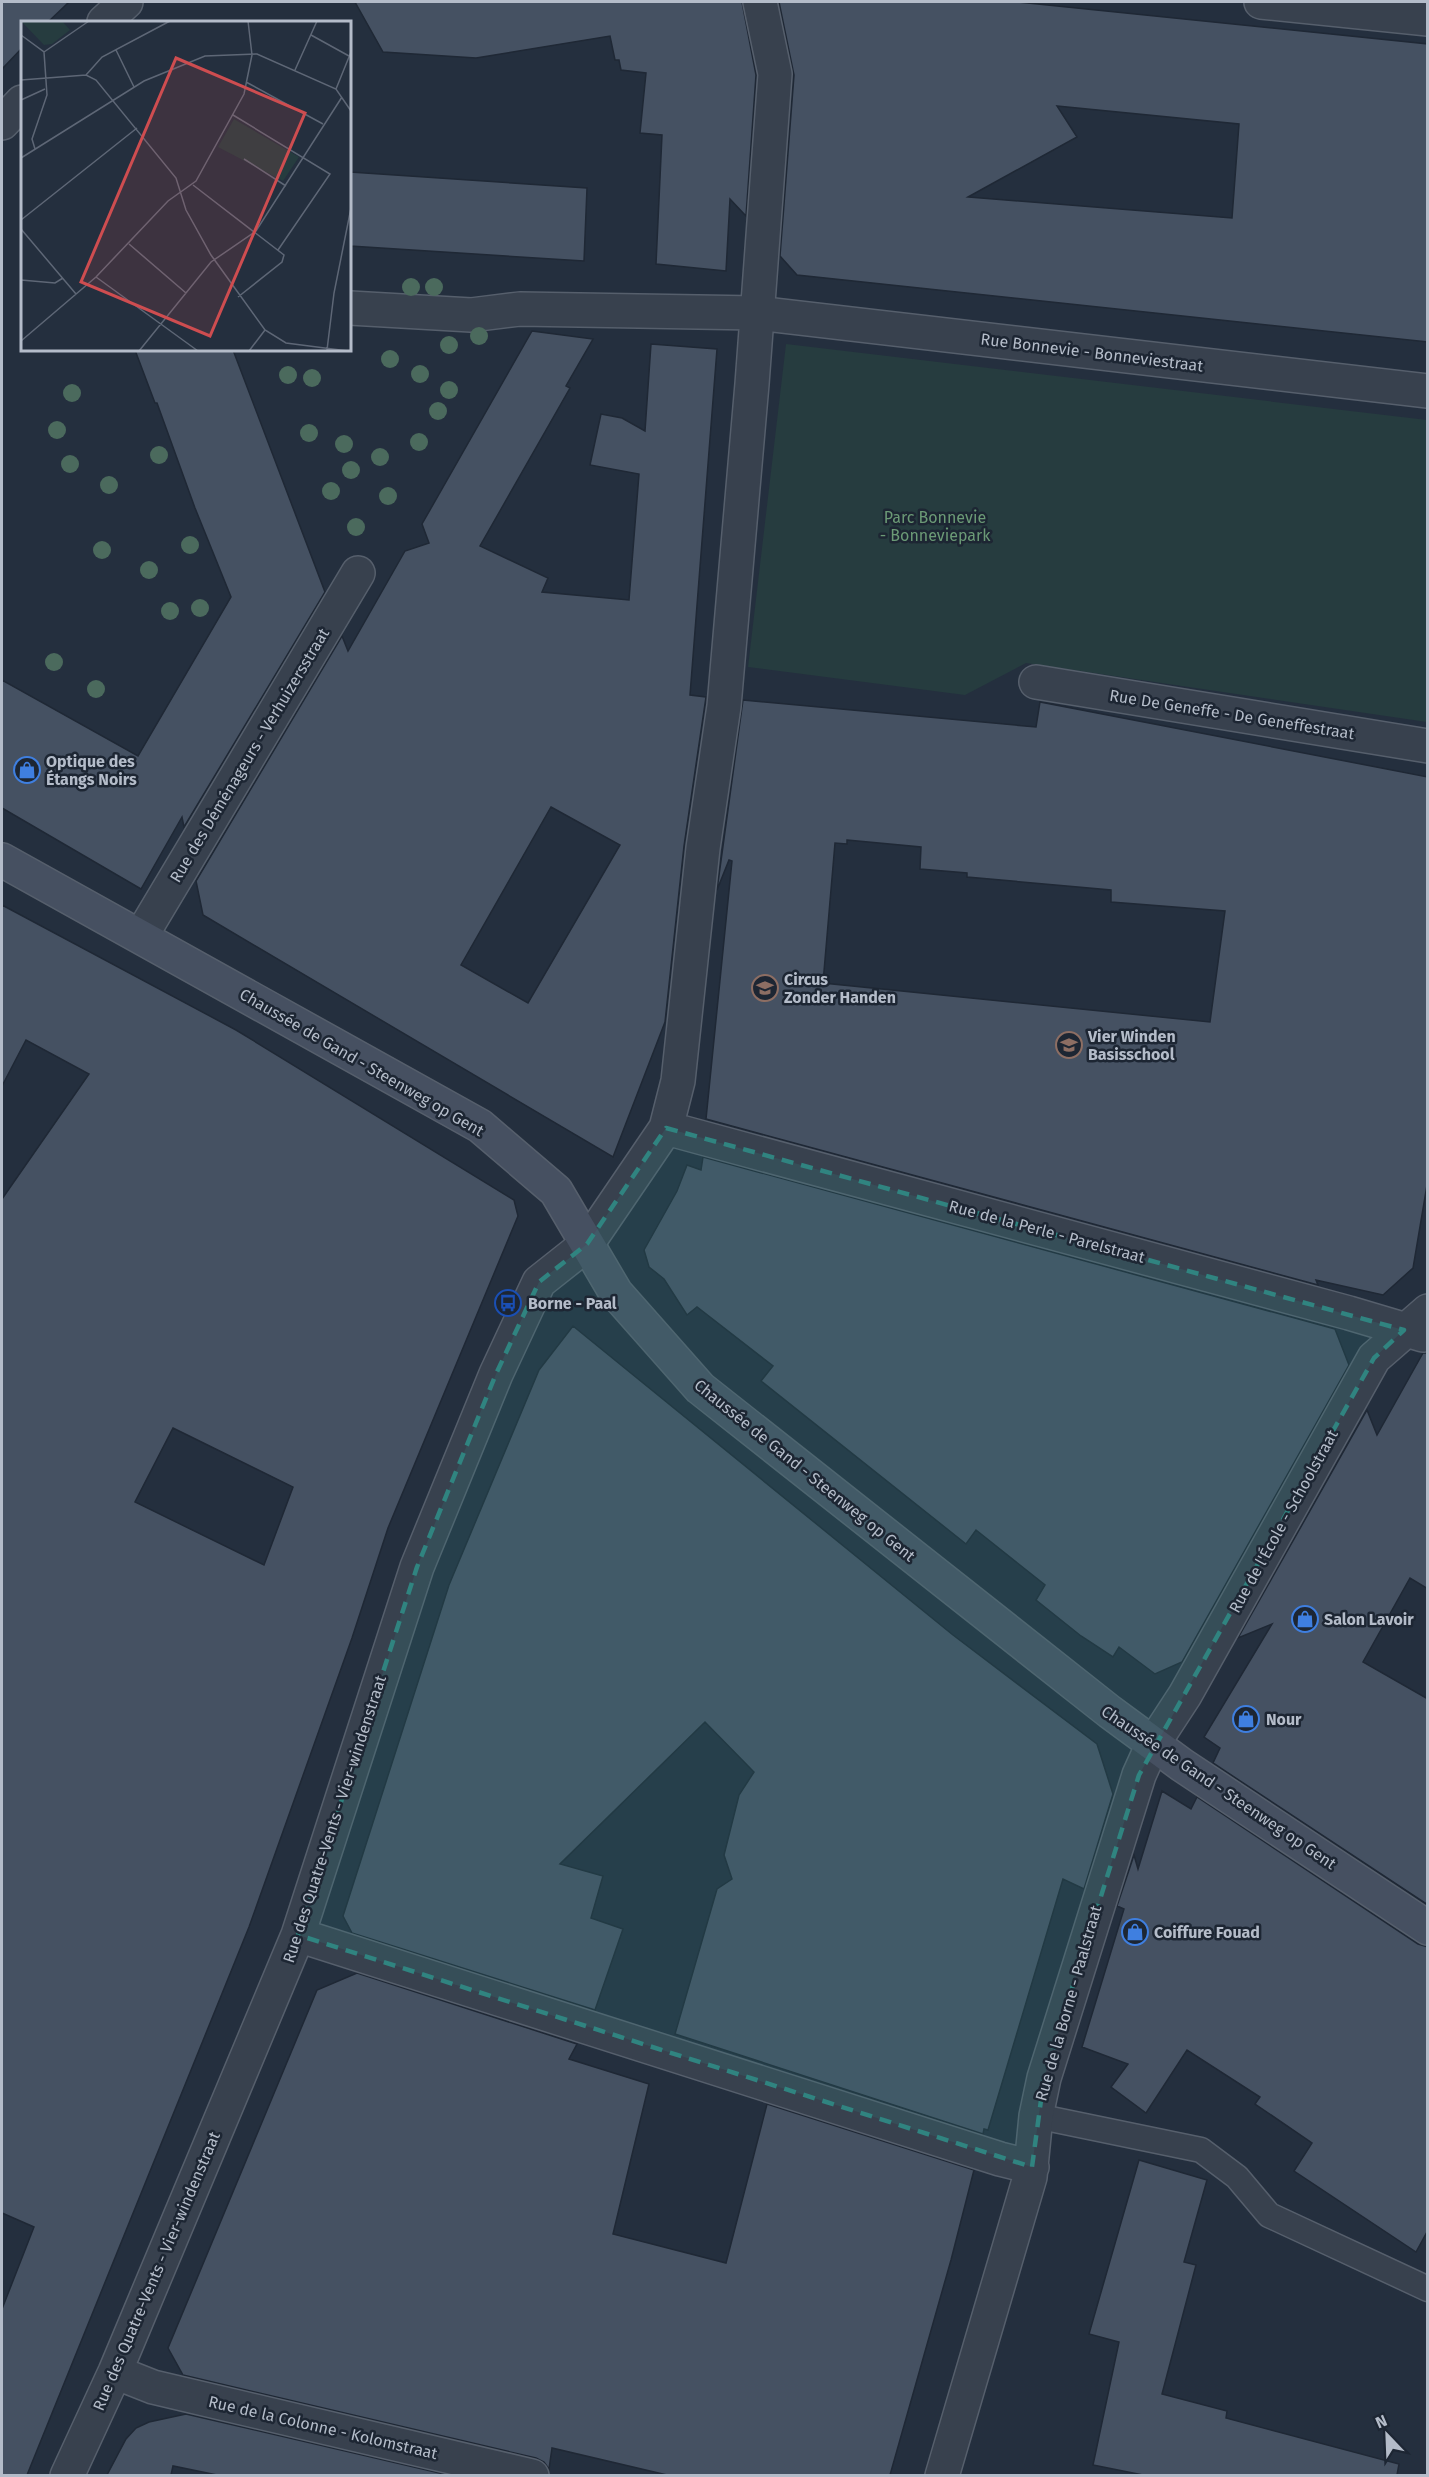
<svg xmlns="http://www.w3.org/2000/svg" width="1429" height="2477" font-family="'Fira Sans',sans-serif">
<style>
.green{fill:#263c3f}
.building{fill:#455162;stroke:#1f2835;stroke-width:1.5;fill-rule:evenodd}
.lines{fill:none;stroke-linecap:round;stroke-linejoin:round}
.lane-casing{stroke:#565f6c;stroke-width:27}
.street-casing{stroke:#565f6c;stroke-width:36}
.secondary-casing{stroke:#565f6c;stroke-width:36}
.lane{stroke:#38414e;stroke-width:24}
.street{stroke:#38414e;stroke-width:33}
.secondary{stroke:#465061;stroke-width:33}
.tree{fill:#4b6a5d}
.marked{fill:#308480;fill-opacity:0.2;stroke:#308480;stroke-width:4.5;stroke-dasharray:12 8;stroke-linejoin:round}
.labels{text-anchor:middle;stroke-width:5;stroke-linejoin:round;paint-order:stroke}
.street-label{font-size:16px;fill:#b4bcc9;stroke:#1d2633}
.park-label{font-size:16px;fill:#6b9a76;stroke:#1d2633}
.poi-label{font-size:16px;font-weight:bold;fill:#b4bcc9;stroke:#1d2633;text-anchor:start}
.inset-road{fill:none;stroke:#5e6776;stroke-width:1.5}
.view{fill:#ce4d50;fill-opacity:0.15;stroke:#ce4d50;stroke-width:3}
.inset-edge{fill:none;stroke:#b4bcc9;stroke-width:3}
</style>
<rect width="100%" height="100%" fill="#242f3e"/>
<path class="green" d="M786,344L1427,420V722L1026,663L965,695L748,667Z"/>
<path class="building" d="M2,2H69L48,22H22V48L2,69Z
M355,2H742L756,75L746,216L730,199L726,271L656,264L662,135L640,133L646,73L621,70L619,60H615L610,36L476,58L383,52Z
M779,2H1018L1428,44V342L797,275L780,256L794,75ZM1057,106L1239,124L1232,218L968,197L1077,137Z
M350,172L587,188L584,261L350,246Z
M532,331L593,339L566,386L570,388L480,546L548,578L542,592L629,600L639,474L590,465L601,414L622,418L645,431L651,344L717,349L690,695L706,697L684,846L665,1022L613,1157L203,915L196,881L342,636L348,651L405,551L429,543L422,524ZM551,807L620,845L528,1003L461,965Z
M135,350H233L325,592L184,827L182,817L141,889L2,808V680L138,756L231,597L195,508L157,403H155Z
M743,700L1036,727L1040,702L1428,777V1179L1413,1268L1383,1295L1316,1280L1318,1285L706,1119L732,861L729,860L717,890ZM847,840L921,847L920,869L967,873V877L1111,890V902L1225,911L1210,1022L823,983L835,843L847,844Z
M2,905L236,1030L514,1200L518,1216L388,1528L352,1638L249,1927L27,2475H2V2309L34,2227L2,2213V1199L89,1074L26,1040L2,1086ZM173,1428L293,1487L264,1565L135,1502Z
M703,1157L1335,1329L1349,1365L1182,1662L1155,1674L1119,1647L1113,1657L1081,1636L1036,1600L1045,1585L976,1530L966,1544L761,1381L773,1366L697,1307L687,1315L664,1279L649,1267L644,1250L677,1191L687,1165L701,1170Z
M573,1326L953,1635L1097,1744L1113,1794L1084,1889L1063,1879L988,2130L984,2129L983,2134L675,2034L717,1889L732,1879L724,1855L739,1795L754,1772L705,1722L560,1864L603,1876L591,1918L623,1929L595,2010L352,1933L343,1916L449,1585L539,1370Z
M1423,1353H1428V1589L1410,1578L1363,1662L1428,1699V1905L1213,1763L1220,1748L1204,1737L1272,1624L1238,1638L1367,1410L1377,1435Z
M1162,1791L1191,1809L1197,1797L1418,1944L1428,1947V2230L1416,2252L1294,2171L1312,2143L1255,2104L1260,2097L1187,2050L1146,2113L1111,2087L1128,2064L1082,2047L1124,1909L1117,1906L1134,1855L1138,1869Z
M357,1973L577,2044L569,2059L649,2084L613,2234L726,2263L767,2104L974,2170L951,2260L890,2475H667L552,2448L549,2469L544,2462L536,2458L183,2375L168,2348L317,1990Z
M1139,2160L1207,2180L1184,2262L1196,2265L1162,2394L1227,2411L1226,2418L1399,2464L1397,2475H1143L1093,2465L1119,2342L1089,2334Z
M186,2414L448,2475H217L173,2466L171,2475H107L126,2439L136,2428L149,2422Z"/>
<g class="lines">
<defs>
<path id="lane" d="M1036,2116L1201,2150L1237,2177L1269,2215L1428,2289"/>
<path id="street" d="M1261,2L1428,19
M104,22L126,2
M2,123L22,102
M350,308L471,315L520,309L757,313L1428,391
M1036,682L1428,746
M141,936L358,573
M666,1128L1349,1313L1423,1335
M298,1935L1000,2159L1032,2167
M115,2372L153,2387L532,2476
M67,2476L115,2372L298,1935L417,1567L496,1374L539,1282L587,1244L666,1128L678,1081L703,848L724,706L752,384L775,74L760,2
M942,2476L1030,2177L1036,2116L1044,2078L1139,1775L1153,1744L1185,1695L1374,1358L1428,1311"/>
<path id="secondary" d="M2,860L480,1126L556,1191L616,1293L700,1388L1110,1712L1182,1765L1428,1928"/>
</defs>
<use href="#lane" class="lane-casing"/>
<use href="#street" class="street-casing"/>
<use href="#secondary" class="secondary-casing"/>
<use href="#lane" class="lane"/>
<use href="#street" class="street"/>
<use href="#secondary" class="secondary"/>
</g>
<g class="tree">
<circle cx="411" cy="287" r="9"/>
<circle cx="434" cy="287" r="9"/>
<circle cx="479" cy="336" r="9"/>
<circle cx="449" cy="345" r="9"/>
<circle cx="390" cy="359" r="9"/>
<circle cx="420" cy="374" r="9"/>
<circle cx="288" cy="375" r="9"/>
<circle cx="312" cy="378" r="9"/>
<circle cx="449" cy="390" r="9"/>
<circle cx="72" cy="393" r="9"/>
<circle cx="438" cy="411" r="9"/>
<circle cx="57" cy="430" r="9"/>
<circle cx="309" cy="433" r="9"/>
<circle cx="419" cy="442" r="9"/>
<circle cx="344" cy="444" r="9"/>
<circle cx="159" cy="455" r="9"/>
<circle cx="380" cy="457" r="9"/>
<circle cx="70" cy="464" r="9"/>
<circle cx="351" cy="470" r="9"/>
<circle cx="109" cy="485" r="9"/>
<circle cx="331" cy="491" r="9"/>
<circle cx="388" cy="496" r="9"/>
<circle cx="356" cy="527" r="9"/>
<circle cx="190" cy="545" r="9"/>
<circle cx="102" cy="550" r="9"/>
<circle cx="149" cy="570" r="9"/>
<circle cx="200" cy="608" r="9"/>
<circle cx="170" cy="611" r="9"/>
<circle cx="54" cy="662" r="9"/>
<circle cx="96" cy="689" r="9"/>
</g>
<path class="marked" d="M666,1128L1404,1330L1374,1358L1139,1775L1044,2078L1032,2167L298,1935L417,1567L496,1374L539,1282L587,1244Z"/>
<defs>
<symbol id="shop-ring" viewBox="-11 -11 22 22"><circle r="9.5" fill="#1d2633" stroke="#3f7fe0" stroke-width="1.5"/><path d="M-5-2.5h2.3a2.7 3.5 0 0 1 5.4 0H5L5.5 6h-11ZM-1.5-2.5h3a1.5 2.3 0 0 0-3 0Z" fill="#3f7fe0"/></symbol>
<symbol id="school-ring" viewBox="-11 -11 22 22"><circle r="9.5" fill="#1d2633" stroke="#8d6e63" stroke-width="1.5"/><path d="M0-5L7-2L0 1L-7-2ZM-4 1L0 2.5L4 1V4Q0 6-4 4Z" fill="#8d6e63"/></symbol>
<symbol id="bus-ring" viewBox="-11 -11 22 22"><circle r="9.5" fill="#1d2633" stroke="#1a4fb4" stroke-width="1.5"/><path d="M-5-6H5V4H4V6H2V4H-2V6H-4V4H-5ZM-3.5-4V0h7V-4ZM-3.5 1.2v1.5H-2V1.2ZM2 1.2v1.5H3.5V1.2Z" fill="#1a4fb4"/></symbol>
</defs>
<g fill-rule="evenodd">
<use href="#shop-ring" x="12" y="755" width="30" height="30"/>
<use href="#school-ring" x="750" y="973" width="30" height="30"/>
<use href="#school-ring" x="1054" y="1030" width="30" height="30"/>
<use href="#bus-ring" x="493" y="1288" width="30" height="30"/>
<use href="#shop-ring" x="1290" y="1604" width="30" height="30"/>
<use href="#shop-ring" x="1231" y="1704" width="30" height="30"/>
<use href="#shop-ring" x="1120" y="1917" width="30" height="30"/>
</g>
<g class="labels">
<g class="street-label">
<text transform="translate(1092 352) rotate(7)" y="6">Rue Bonnevie - Bonneviestraat</text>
<text transform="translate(1232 714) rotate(9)" y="6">Rue De Geneffe - De Geneffestraat</text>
<text transform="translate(249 755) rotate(-59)" y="6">Rue des Déménageurs - Verhuizersstraat</text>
<text transform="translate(362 1062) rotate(30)" y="6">Chaussée de Gand - Steenweg op Gent</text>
<text transform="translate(1047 1231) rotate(15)" y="6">Rue de la Perle - Parelstraat</text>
<text transform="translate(805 1470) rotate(39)" y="6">Chaussée de Gand - Steenweg op Gent</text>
<text transform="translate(1283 1521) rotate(-61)" y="6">Rue de l'École - Schoolstraat</text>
<text transform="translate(1219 1787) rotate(34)" y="6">Chaussée de Gand - Steenweg op Gent</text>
<text transform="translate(334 1819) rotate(-72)" y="6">Rue des Quatre-Vents - Vier-windenstraat</text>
<text transform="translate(1068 2003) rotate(-74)" y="6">Rue de la Borne - Paalstraat</text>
<text transform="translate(156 2271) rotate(-67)" y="6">Rue des Quatre-Vents - Vier-windenstraat</text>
<text transform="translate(323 2427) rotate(13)" y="6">Rue de la Colonne - Kolomstraat</text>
</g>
<g class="park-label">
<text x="935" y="523">Parc Bonnevie<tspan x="935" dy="18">- Bonneviepark</tspan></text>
</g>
<g class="poi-label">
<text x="46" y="767">Optique des<tspan x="46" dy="18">Étangs Noirs</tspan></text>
<text x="784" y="985">Circus<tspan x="784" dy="18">Zonder Handen</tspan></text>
<text x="1088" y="1042">Vier Winden<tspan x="1088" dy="18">Basisschool</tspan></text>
<text x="528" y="1309">Borne - Paal</text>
<text x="1324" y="1625">Salon Lavoir</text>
<text x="1266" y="1725">Nour</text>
<text x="1154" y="1938">Coiffure Fouad</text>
</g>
</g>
<g transform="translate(21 21)">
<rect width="330" height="330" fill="#242f3e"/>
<path d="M0,0H41L49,9L31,23L23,24ZM213,98L278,136L262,160L197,126Z" fill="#263c3f"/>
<path class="inset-road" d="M0,14L23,31L26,74L11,118L14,128M290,14L328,35M95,29L113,66M23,31L68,0M274,49L296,0M65,54L81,36L149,0M0,59L65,54L75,59L155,157L165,189L190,234L244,309L265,322L327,330M225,61L302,103M315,68L330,31M0,79L24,68M212,94L309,153L257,229M0,137L123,60L184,35L236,33L315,68L330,90M223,138L265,165M172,164L263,234L261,241L217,276M0,199L116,107M0,208L55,273M108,223L165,272M75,256L177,330M0,259L34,262L42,257M0,320L75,256L147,180L175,160L223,73L231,34L227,0M306,329L313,272L330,187M118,330L190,241L235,210L321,76M228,330L244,309"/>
<path class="view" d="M155,37L284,92L189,315L60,261Z"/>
<rect width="330" height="330" class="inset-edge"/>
</g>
<rect width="1429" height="2477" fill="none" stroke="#b4bcc9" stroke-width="6"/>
<g transform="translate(1387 2435) rotate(337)" stroke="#1d2633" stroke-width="4.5" paint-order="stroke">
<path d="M0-4.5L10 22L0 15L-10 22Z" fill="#b4bcc9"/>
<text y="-9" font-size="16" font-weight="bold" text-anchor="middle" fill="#b4bcc9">N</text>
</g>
</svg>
